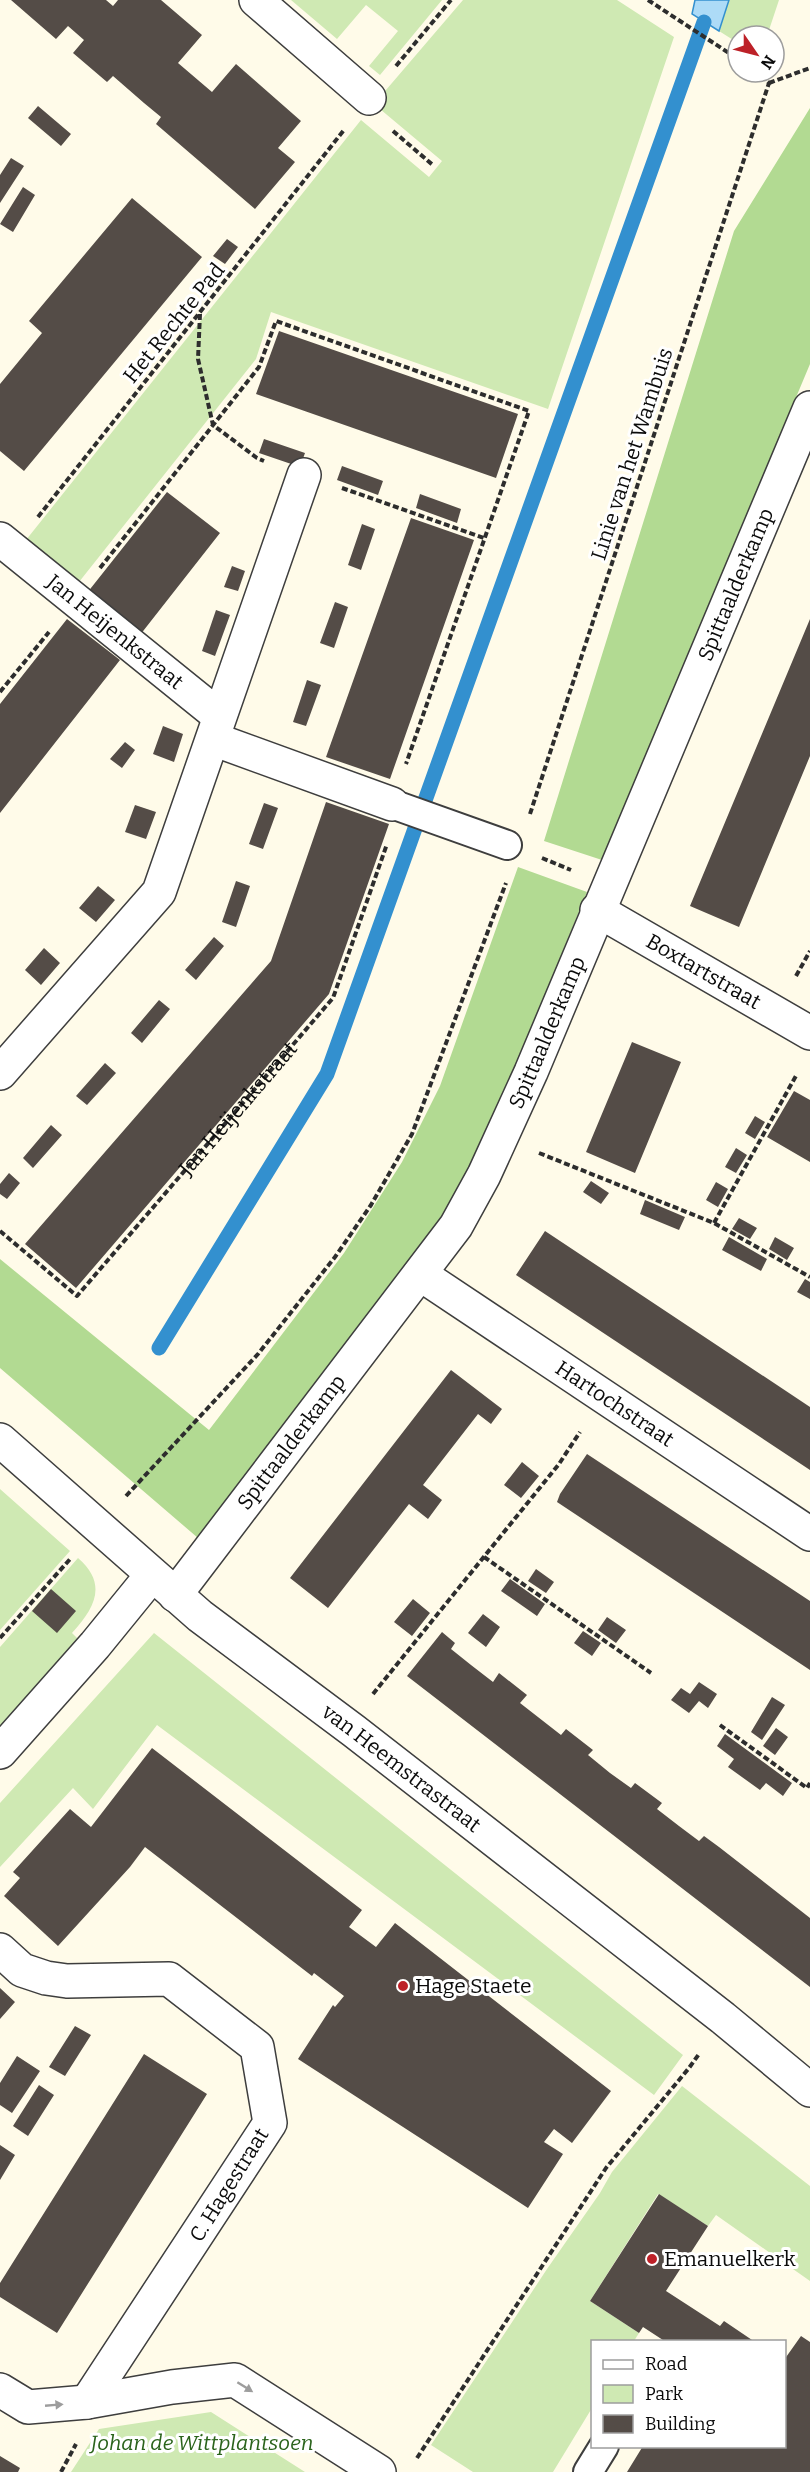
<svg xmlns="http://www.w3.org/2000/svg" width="810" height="2472" font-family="Bitter,serif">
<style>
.green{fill:#cfe9b3}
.forest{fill:#b2da92}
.water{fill:#addbf7;stroke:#3390cf;stroke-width:1.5}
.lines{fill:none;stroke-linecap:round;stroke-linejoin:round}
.stream{stroke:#3390cf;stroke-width:15}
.building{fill:#544c47}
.lane-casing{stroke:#3e3e3e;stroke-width:32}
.street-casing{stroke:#3e3e3e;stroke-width:36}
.path{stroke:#2d2d2d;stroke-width:4;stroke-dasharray:6 3;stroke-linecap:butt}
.lane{stroke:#fff;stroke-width:28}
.street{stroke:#fff;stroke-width:33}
.oneway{fill:#9d9d9d}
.poi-dot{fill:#bd2128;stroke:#fff;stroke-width:2}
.labels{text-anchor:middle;stroke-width:6;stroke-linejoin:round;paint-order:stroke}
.street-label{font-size:21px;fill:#0b0b0b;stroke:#fff}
.poi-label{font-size:21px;fill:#0b0b0b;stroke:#fff;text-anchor:start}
.park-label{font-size:21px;font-style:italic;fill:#2a631b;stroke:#fff}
</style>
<rect width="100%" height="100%" fill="#fffbe9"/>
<path class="green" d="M291,0H442L380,75L369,66L398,31L366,5L337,39Z
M463,0H617L674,37L548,409L271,312L256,359L79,582L26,540L361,120L429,177L442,161L374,104Z
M729,0H779L767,36H738V43L719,31Z
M0,1489L70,1551L0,1630Z
M78,1558C108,1584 95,1608 72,1633L80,1641L0,1730V1647Z
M154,1633L683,2055L654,2095L157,1725L93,1809L73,1788L0,1867V1803Z
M682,2086L810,2186V2281L716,2215L708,2226L658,2194L590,2301L639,2333L634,2341L592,2342V2408L553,2472H473L431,2445L547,2269L600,2193L612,2172Z
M211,2412L305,2472H71L99,2429Z"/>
<path class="forest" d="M810,108V364L602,860L544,841L734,231Z
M518,867L587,892L478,1159L451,1207L198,1538L0,1368V1259L209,1430L344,1253L402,1162L440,1086Z"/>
<path class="water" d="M695,0H729L719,31L692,14Z"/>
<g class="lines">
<path class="stream" d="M159,1348L327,1074L704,22"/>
</g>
<path class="building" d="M11,0H106L113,6L118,0H161L202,35L178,63L212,92L236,64L301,121L278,148L295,162L255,209L156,124L161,117L144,103L113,76L107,82L73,53L84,40L68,26L56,39Z
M38,106L71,134L61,146L28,118Z
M11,158L24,166L0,203V175Z
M23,187L35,195L13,232L0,224Z
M132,198L202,257L24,471L0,451V384L42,333L29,321Z
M227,239L238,247L225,264L213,256Z
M279,331L518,414L496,478L256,394Z
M264,439L305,453L300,467L259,453Z
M342,466L383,481L378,495L337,480Z
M167,492L220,533L140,635L87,593Z
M420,494L461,509L457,523L416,508Z
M411,518L474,540L390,779L326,757Z
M362,524L375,529L361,570L348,565Z
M232,566L245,571L238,591L224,587Z
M335,602L348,607L334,648L320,643Z
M216,610L230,615L215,656L202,651Z
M67,619L120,660L0,813V704Z
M810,619V756L739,927L690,906Z
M307,680L321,685L306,726L293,722Z
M163,726L183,734L174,762L153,754Z
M125,742L135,750L122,768L110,759Z
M326,802L389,824L329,994L76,1288L25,1244L271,961Z
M264,803L278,808L263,849L249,844Z
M135,805L156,812L146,839L125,832Z
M236,881L250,886L236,927L222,922Z
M98,886L115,900L96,922L79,908Z
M214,937L224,946L196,980L185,970Z
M44,948L60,963L41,985L25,970Z
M159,1000L170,1009L142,1043L131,1033Z
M632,1042L681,1062L635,1173L586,1152Z
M105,1063L116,1073L87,1105L76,1096Z
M794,1091L810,1100V1162L767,1137Z
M755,1116L765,1122L755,1139L745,1133Z
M51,1125L62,1135L33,1168L23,1158Z
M736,1148L747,1155L736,1173L725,1167Z
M9,1173L20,1183L7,1199L0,1194V1184Z
M591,1181L609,1193L601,1204L583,1192Z
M716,1182L728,1189L718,1207L706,1200Z
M645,1200L685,1217L679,1230L640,1214Z
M739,1218L757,1228L750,1239L732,1229Z
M545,1231L810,1407V1470L516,1275Z
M729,1237L767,1259L761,1271L722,1250Z
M775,1237L794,1248L787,1260L769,1249Z
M805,1279L810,1282V1299L797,1292Z
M451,1370L502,1409L491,1424L478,1414L423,1485L442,1500L428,1519L409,1504L328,1608L290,1578Z
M587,1454L810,1601V1670L557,1502L560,1494Z
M522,1462L539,1476L521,1498L504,1485Z
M536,1569L554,1582L546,1593L528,1581Z
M510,1579L545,1604L537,1616L501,1591Z
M51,1589L76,1611L57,1633L32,1611Z
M413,1599L430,1613L412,1636L394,1622Z
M483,1614L500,1627L486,1647L468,1633Z
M607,1617L626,1630L616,1643L598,1630Z
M583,1631L601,1643L592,1656L574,1643Z
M442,1632L455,1643L451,1649L471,1665L493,1682L499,1673L527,1695L520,1703L561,1735L566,1729L593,1750L588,1755L610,1773L631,1788L635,1783L662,1803L657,1809L679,1826L699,1841L704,1836L719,1847L810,1918V1987L407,1676Z
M699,1682L717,1694L708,1708L699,1701L689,1713L671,1700L681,1688L690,1694Z
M772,1697L785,1705L762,1740L751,1732Z
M776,1728L788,1737L775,1755L763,1746Z
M725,1734L792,1783L783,1796L766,1783L760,1790L728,1767L734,1759L717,1746Z
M152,1748L362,1910L349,1927L376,1947L395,1923L611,2091L572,2143L554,2129L544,2142L563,2154L528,2208L298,2059L333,2005L335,2007L344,1996L314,1973L312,1976L145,1847L130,1867L58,1946L4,1896L20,1878L13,1872L70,1809L91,1827Z
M0,1988L15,2002L0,2019Z
M75,2026L91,2035L65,2076L49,2067Z
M144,2054L207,2094L57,2333L0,2297V2283Z
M17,2056L40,2071L12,2113L0,2105V2083Z
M39,2085L54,2095L28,2136L13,2126Z
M0,2145L15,2155L0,2180Z
M659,2194L708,2226L666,2291L720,2326L724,2321L755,2342H666L643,2327L639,2333L590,2301Z
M801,2336L810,2342V2472H627L643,2446H784V2360Z
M0,2456L20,2468L18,2472H0Z"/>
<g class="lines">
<defs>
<path id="lane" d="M392,804L507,845
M588,2472L604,2446"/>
<g id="street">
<path d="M256,0L369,98"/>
<path id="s2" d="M0,539L219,716"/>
<path d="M213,739L392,804"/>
<path id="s3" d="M597,910L810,1033"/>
<path d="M0,1073L159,892L304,475"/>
<path id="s4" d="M420,1274L810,1534"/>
<path id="s5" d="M0,1440L200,1616L354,1731L723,2018L810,2090"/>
<path id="s6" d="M175,1595L456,1226L484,1175L531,1072L810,408"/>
<path d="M0,1752L95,1645L152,1575"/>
<path d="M0,1950L22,1970L46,1978L67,1981L169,1979L257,2047L270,2123L87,2402"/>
<path d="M0,2390L28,2407L87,2402L172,2387L235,2380L379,2472"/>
</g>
</defs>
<use href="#lane" class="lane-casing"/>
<use href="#street" class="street-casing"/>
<g class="path">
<path d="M648,0L738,59"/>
<path d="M396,66L451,0"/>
<path d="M769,83L810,68"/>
<path d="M393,131L434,166"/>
<path d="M200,314L198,359L213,425L257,458L264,461"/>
<path d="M342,488L484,538"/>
<path d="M38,517L344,130"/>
<path d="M100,568L259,367L276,321L529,411L406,764"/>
<path d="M0,692L49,632"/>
<path d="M530,814L769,83L757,72"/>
<path d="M542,858L571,870"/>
<path d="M796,976L810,951"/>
<path d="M539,1153L714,1223L810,1277"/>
<path d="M714,1223L797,1074"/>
<path id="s1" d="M0,1231L77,1296L333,998L387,844"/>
<path d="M126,1496L258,1354L335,1257L371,1205L412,1134L506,883"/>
<path d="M484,1557L651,1673"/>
<path d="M0,1638L71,1558"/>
<path d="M373,1694L559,1464L580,1432"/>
<path d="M720,1725L807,1788L810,1783"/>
<path d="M417,2458L606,2168L689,2068L699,2054"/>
<path d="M61,2472L76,2444"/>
</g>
<use href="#lane" class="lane"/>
<use href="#street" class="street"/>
</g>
<defs><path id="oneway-solid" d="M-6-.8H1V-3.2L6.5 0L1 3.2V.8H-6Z" transform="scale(1.5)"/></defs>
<g class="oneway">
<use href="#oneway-solid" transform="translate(245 2387) rotate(32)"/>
<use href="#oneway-solid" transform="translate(54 2405) rotate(-5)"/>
</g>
<g class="poi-dot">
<circle cx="403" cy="1986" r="6"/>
<circle cx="652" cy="2259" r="6"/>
</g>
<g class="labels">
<g class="street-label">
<text transform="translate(174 323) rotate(-51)" y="7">Het Rechte Pad</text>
<text transform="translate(632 454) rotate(-72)" y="7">Linie van het Wambuis</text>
<text dy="7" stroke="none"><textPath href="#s6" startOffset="1164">Spittaalderkamp</textPath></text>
<text dy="7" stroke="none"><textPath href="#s2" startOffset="148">Jan Heijenkstraat</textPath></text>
<text dy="7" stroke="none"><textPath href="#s3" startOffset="123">Boxtartstraat</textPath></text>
<text dy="7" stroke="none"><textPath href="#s6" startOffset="678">Spittaalderkamp</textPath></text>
<text dy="7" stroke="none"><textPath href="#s1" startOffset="348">Jan Heijenkstraat</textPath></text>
<text dy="7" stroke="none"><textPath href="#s4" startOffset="234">Hartochstraat</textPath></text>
<text dy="7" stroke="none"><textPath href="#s6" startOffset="192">Spittaalderkamp</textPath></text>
<text dy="7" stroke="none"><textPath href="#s5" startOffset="519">van Heemstrastraat</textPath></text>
<text transform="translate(229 2185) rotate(-58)" y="7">C. Hagestraat</text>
</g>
<g class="poi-label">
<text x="415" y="1993">Hage Staete</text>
<text x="664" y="2266">Emanuelkerk</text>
</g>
<g class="park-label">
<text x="202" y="2450">Johan de Wittplantsoen</text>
</g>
</g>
<rect x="591" y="2340" width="195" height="108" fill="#ffffff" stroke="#9d9d9d" stroke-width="1.5"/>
<rect x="603" y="2360" width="30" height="9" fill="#ffffff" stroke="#9d9d9d" stroke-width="1.5"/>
<text x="645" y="2370" font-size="18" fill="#0b0b0b">Road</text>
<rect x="603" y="2385" width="30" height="18" fill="#cfe9b3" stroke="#9d9d9d" stroke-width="1.5"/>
<text x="645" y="2400" font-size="18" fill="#0b0b0b">Park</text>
<rect x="603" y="2415" width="30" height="18" fill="#544c47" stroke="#9d9d9d" stroke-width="1.5"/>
<text x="645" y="2430" font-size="18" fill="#0b0b0b">Building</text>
<g transform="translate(756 54) rotate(125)"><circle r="28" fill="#ffffff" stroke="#9d9d9d" stroke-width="1.5"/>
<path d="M0-4.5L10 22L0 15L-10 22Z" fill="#bd2128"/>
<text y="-9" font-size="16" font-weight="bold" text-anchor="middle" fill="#0b0b0b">N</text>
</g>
</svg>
